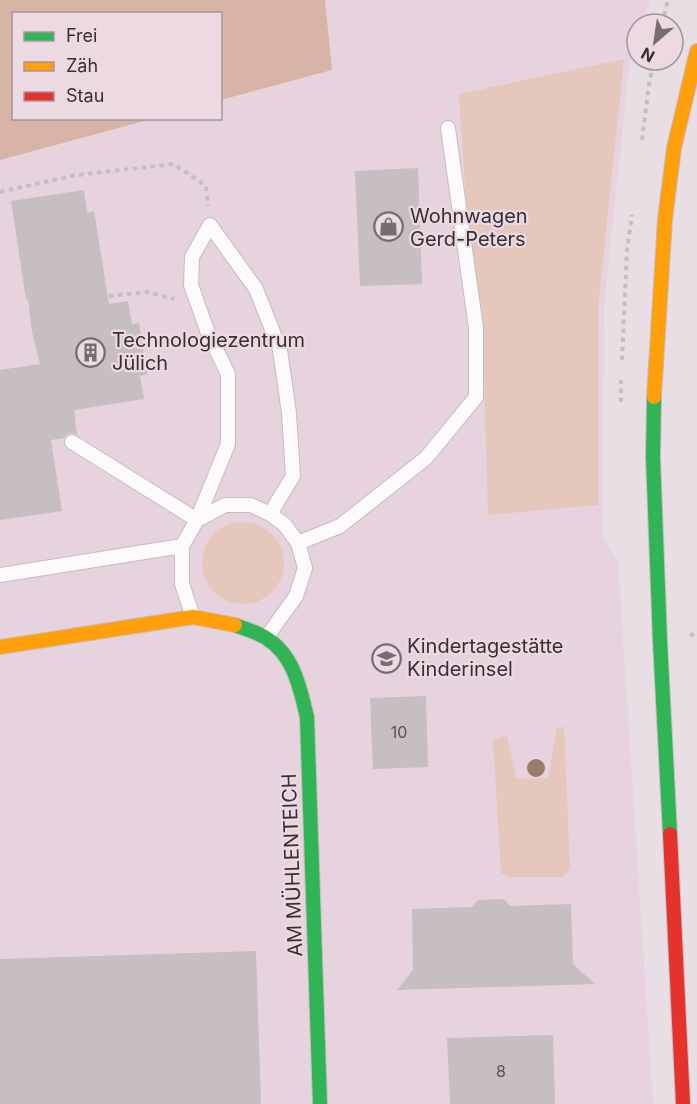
<svg xmlns="http://www.w3.org/2000/svg" width="697" height="1104" font-family="Inter,sans-serif">
<style>
.built{fill:#e6d3dd}
.green{fill:#e6c7bc}
.forest{fill:#d8b4a6}
.building{fill:#c6bec0}
.lines{fill:none;stroke-linecap:round;stroke-linejoin:round}
.lane-casing{stroke:#c5bcc0;stroke-width:16}
.fast-casing{stroke:#c5bcc0;stroke-width:16}
.slow-casing{stroke:#c5bcc0;stroke-width:16}
.jam-casing{stroke:#c5bcc0;stroke-width:16}
.path{stroke:#c3c0c2;stroke-width:4;stroke-dasharray:4.5 4.5;stroke-linecap:butt}
.lane{stroke:#fcfafb;stroke-width:14}
.fast{stroke:#30b455;stroke-width:14}
.slow{stroke:#ff9f0a;stroke-width:14}
.jam{stroke:#e5322d;stroke-width:14}
.tree{fill:#9c7a69}
.labels{text-anchor:middle;stroke-width:4.5;stroke-linejoin:round;paint-order:stroke}
.number-label{font-size:16px;fill:#5b5456}
.poi-label{font-size:20px;fill:#373033;stroke:#edd9e2;text-anchor:start}
.street-label{font-size:20px;fill:#373033;stroke:#edd9e2}
</style>
<rect width="100%" height="100%" fill="#e8dee3"/>
<path class="built" d="M325,0H650L642,24H637V39L630,59L604,305L602,535L618,562L653,1104H0V160L152,119L220,118L221,100L332,70Z"/>
<path class="green" d="M624,59L598,307V505L488,515L482,307L470,263L459,94Z
M202 563a41 41 0 1 1 82 0a41 41 0 1 1-82 0Z
M557,727H564L570,869L562,877H508L501,873L493,740L507,736L516,779L548,778Z"/>
<path class="forest" d="M0,0H325L332,70L221,100L220,14H14V118L152,119L0,160Z"/>
<path class="building" d="M418,168L422,284L360,286L355,171Z
M84,190L87,213L94,211L109,304L128,301L132,324L139,323L147,374L140,376L144,399L74,410L77,435L72,433L67,434L64,438L51,440L62,511L0,520V370L40,364L32,332L28,299H26L11,201Z
M426,696L428,767L373,769L370,698Z
M504,899L510,906L571,904L573,964L595,984L397,990L413,970L412,909L472,907L478,900Z
M256,951L261,1104H0V959Z
M553,1035L555,1104H450L447,1038Z"/>
<g class="lines">
<defs>
<path id="lane" d="M72,442L197,520L228,444V374L208,333L191,285L192,257L210,225L256,289L280,350L289,413L293,476L270,514
M298,543L340,526L426,458L476,397V328L448,128
M182,546L197,520L225,505H251L270,514L284,524L298,543L305,568L296,596L266,638
M0,575L182,546V584L193,617"/>
<path id="fast" d="M654,397L653,457L660,641L670,834
M235,625C245,629 257,632 266,638C294,655 300,688 307,717L320,1104"/>
<path id="slow" d="M654,397L665,219L674,148L697,51
M0,647L193,617L235,625"/>
<path id="jam" d="M670,834L683,1104"/>
</defs>
<use href="#lane" class="lane-casing"/>
<use href="#fast" class="fast-casing"/>
<use href="#slow" class="slow-casing"/>
<use href="#jam" class="jam-casing"/>
<path class="path" d="M662,24L668,0
M642,140L649,85L654,60
M0,192L76,175L174,164L206,186L208,206
M100,297L147,292L174,299
M622,360L627,250L632,215
M621,402V380
M690,636L697,632"/>
<use href="#lane" class="lane"/>
<use href="#fast" class="fast"/>
<use href="#slow" class="slow"/>
<use href="#jam" class="jam"/>
</g>
<circle class="tree" cx="536" cy="768" r="9"/>
<defs>
<symbol id="shop-ring" viewBox="-11 -11 22 22"><circle r="9.5" fill="#edd9e2" stroke="#756d71" stroke-width="1.5"/><path d="M-5-2.5h2.3a2.7 3.5 0 0 1 5.4 0H5L5.5 6h-11ZM-1.5-2.5h3a1.5 2.3 0 0 0-3 0Z" fill="#756d71"/></symbol>
<symbol id="building-ring" viewBox="-11 -11 22 22"><circle r="9.5" fill="#edd9e2" stroke="#756d71" stroke-width="1.5"/><path d="M-4-6H4V6H1V3H-1V6H-4ZM-2.5-4.3h1.7v1.8h-1.7ZM.8-4.3h1.7v1.8H.8ZM-2.5-1h1.7V.8h-1.7ZM.8-1h1.7V.8H.8Z" fill="#756d71"/></symbol>
<symbol id="school-ring" viewBox="-11 -11 22 22"><circle r="9.5" fill="#edd9e2" stroke="#756d71" stroke-width="1.5"/><path d="M0-5L7-2L0 1L-7-2ZM-4 1L0 2.5L4 1V4Q0 6-4 4Z" fill="#756d71"/></symbol>
</defs>
<g fill-rule="evenodd">
<use href="#shop-ring" x="372" y="210" width="33" height="33"/>
<use href="#building-ring" x="74" y="336" width="33" height="33"/>
<use href="#school-ring" x="370" y="642" width="33" height="33"/>
</g>
<g class="labels">
<g class="number-label">
<text x="399" y="738">10</text>
<text x="501" y="1077">8</text>
</g>
<g class="poi-label">
<text x="410" y="223">Wohnwagen<tspan x="410" dy="23">Gerd-Peters</tspan></text>
<text x="112" y="347">Technologiezentrum<tspan x="112" dy="23">Jülich</tspan></text>
<text x="407" y="653">Kindertagestätte<tspan x="407" dy="23">Kinderinsel</tspan></text>
</g>
<g class="street-label">
<text transform="translate(292 865) rotate(-92)" y="7">AM MÜHLENTEICH</text>
</g>
</g>
<rect x="12" y="12" width="210" height="108" fill="#edd9e2" stroke="#a4959c" stroke-width="1.5"/>
<rect x="24" y="32" width="30" height="9" fill="#30b455" stroke="#a4959c" stroke-width="1.5"/>
<text x="66" y="42" font-size="18" fill="#373033">Frei</text>
<rect x="24" y="62" width="30" height="9" fill="#ff9f0a" stroke="#a4959c" stroke-width="1.5"/>
<text x="66" y="72" font-size="18" fill="#373033">Zäh</text>
<rect x="24" y="92" width="30" height="9" fill="#e5322d" stroke="#a4959c" stroke-width="1.5"/>
<text x="66" y="102" font-size="18" fill="#373033">Stau</text>
<g transform="translate(655 42) rotate(209)"><circle r="28" fill="#edd9e2" stroke="#a4959c" stroke-width="1.5"/>
<path d="M0-4.5L10 22L0 15L-10 22Z" fill="#756d71"/>
<text y="-9" font-size="16" font-weight="bold" text-anchor="middle" fill="#373033">N</text>
</g>
</svg>
